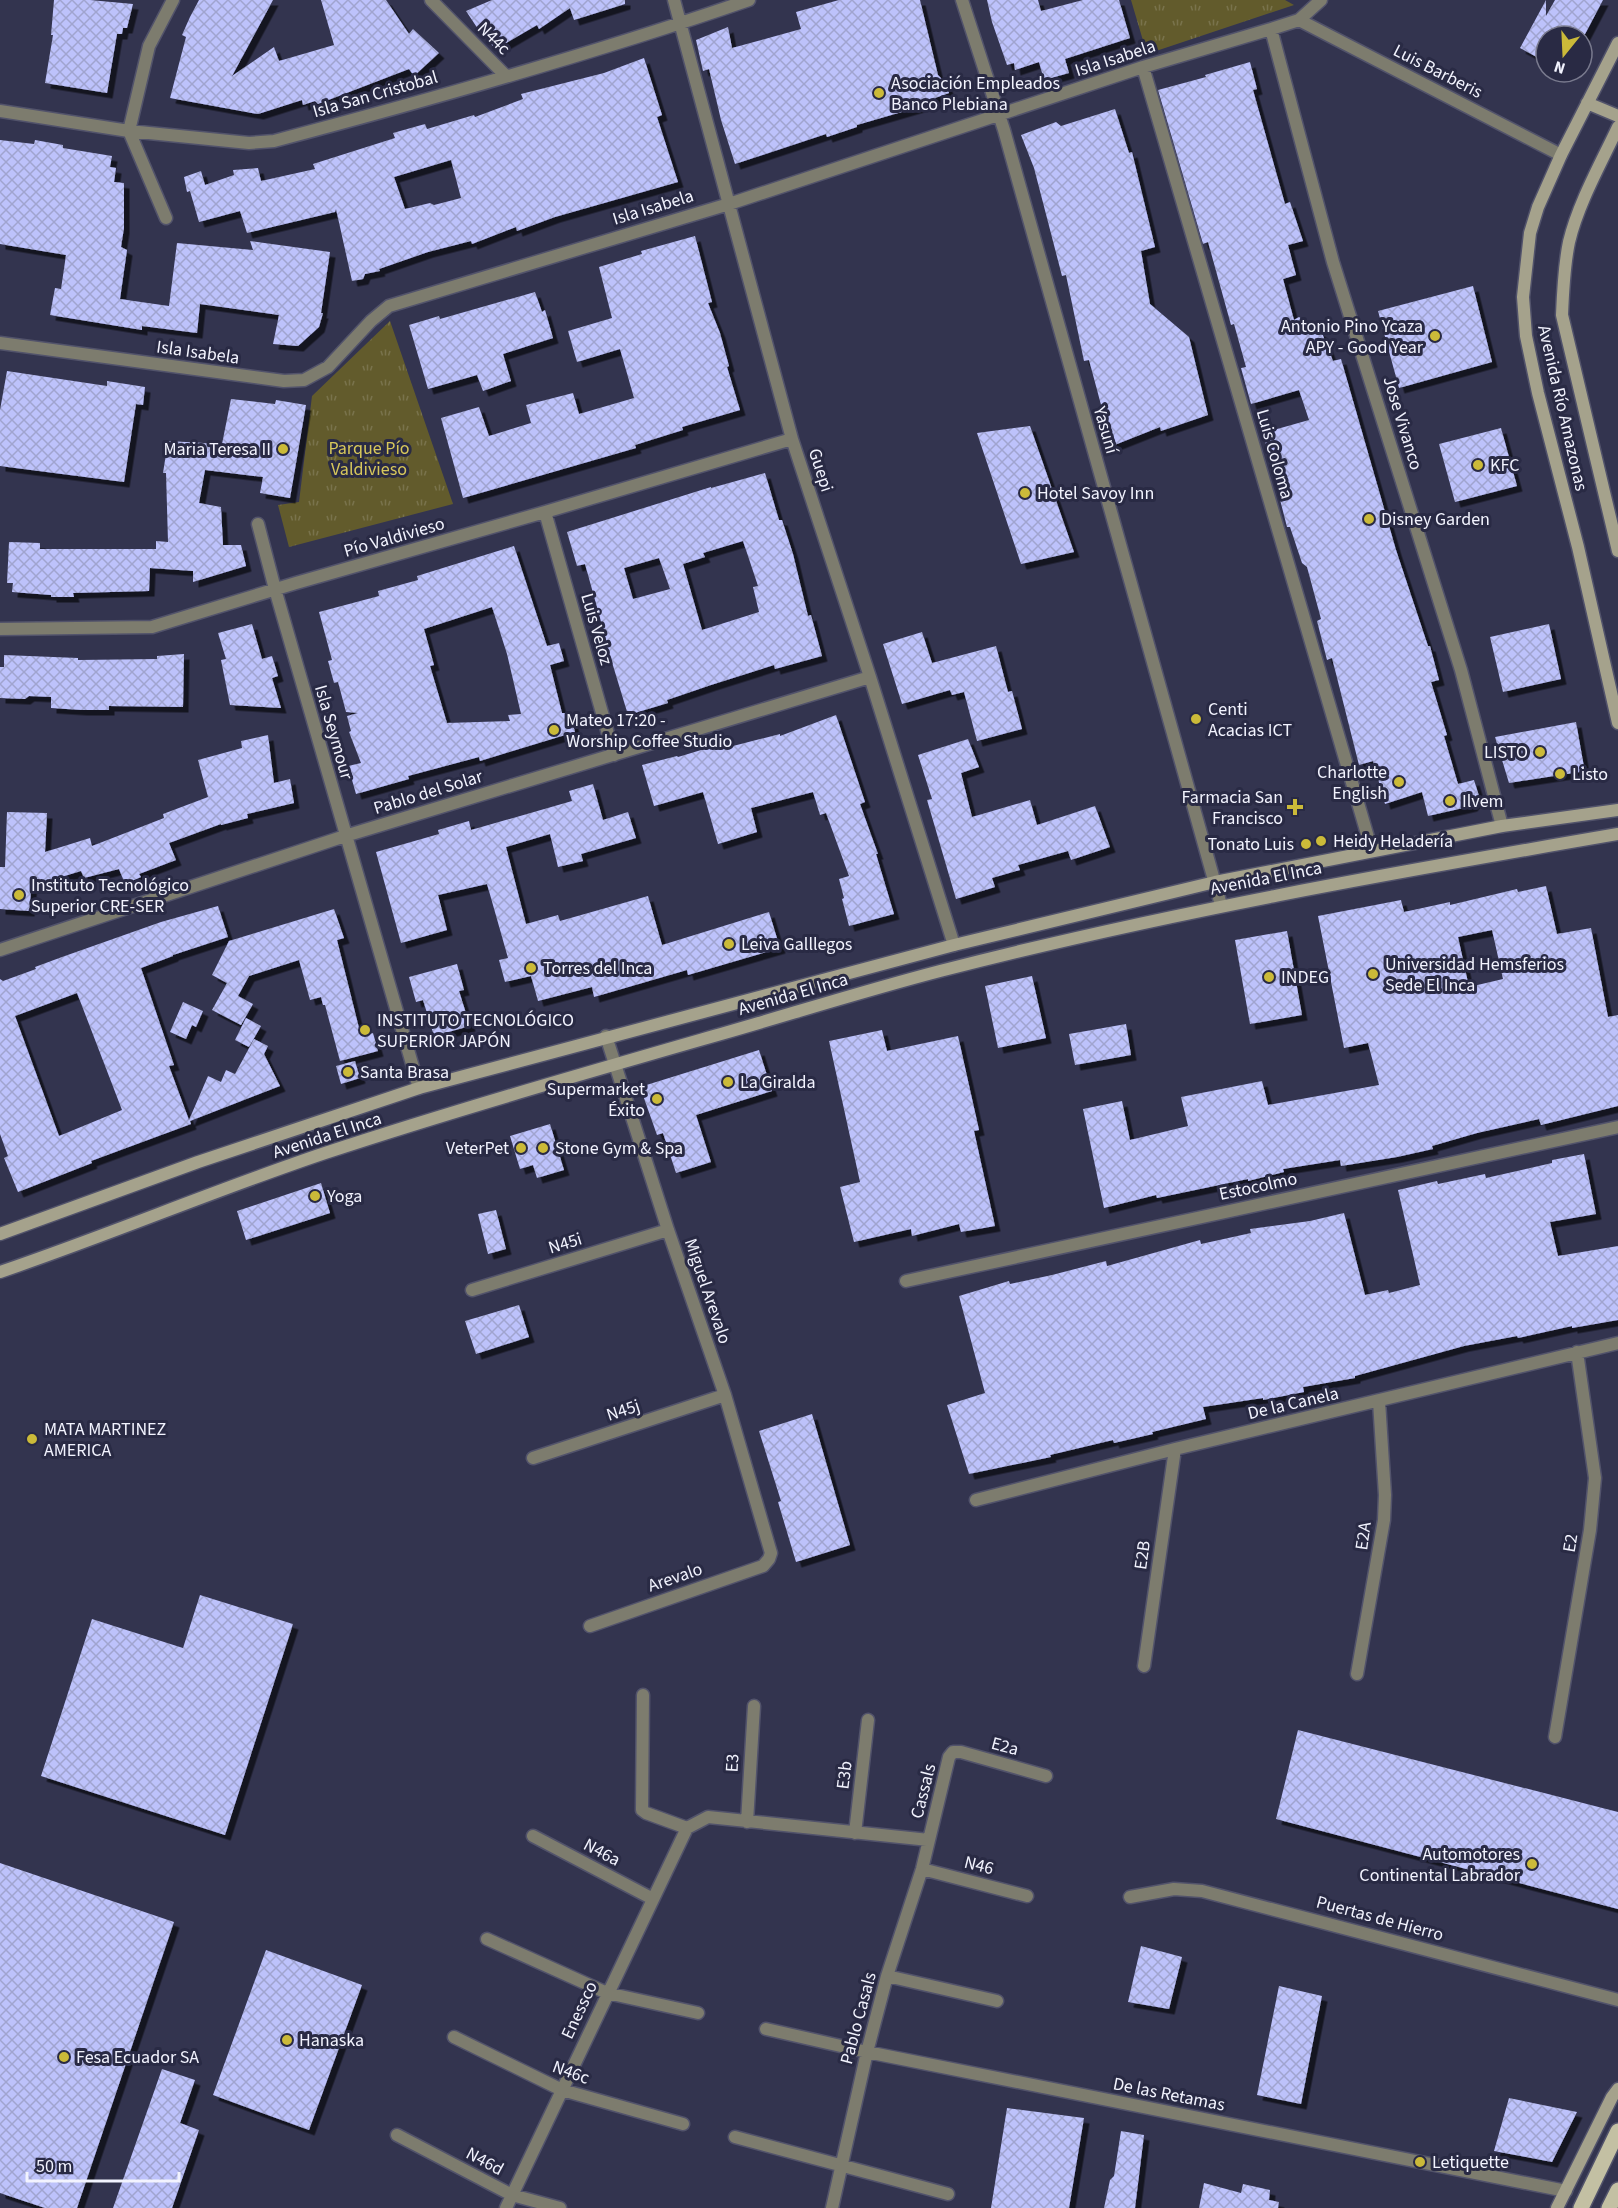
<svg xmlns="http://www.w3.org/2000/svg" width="1618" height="2208" font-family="'Source Sans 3',sans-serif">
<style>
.grass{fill:url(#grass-tufts)}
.building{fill:url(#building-cross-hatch);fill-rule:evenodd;filter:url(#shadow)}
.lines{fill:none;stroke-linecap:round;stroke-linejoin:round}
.minor-casing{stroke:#52536b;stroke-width:15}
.secondary-casing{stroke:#52536b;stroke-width:15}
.primary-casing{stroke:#52536b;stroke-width:18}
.minor{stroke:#7d7c6e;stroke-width:12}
.secondary{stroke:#a5a28c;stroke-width:12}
.primary{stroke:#c3c0a3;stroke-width:15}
.poi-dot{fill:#cbba39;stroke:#292a44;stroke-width:2}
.labels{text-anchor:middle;stroke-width:6;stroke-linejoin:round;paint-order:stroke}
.street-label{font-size:18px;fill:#f2f3fe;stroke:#292a44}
.poi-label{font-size:18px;fill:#f2f3fe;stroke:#292a44;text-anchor:start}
.park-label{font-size:18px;fill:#d7c75b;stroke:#292a44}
</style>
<defs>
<pattern id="grass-tufts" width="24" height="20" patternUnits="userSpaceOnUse" patternTransform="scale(1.5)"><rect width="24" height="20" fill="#625b2c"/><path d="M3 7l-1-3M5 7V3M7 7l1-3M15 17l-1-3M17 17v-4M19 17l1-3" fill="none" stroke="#79734c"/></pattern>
<pattern id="building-cross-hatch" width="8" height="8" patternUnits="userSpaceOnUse" patternTransform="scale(1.5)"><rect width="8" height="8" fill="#bdc2fb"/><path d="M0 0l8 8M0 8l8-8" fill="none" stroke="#a0a4cf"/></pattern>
<filter id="shadow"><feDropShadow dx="5.5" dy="5.5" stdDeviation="0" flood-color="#0009"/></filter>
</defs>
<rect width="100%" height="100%" fill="#33344f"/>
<path class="grass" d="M1131,0H1285L1294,5L1147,54Z
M390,321L453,504L289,547L278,505L299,502L312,396Z"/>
<path class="building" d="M54,0H90L133,4L127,28H123L122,34H117L107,93L45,83L53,35H51Z
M199,0H273L232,76L274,47L279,61L334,45L321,0H386L409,34L413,29L439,53L414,76L409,69L318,104L315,101L303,105L302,100L258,114L170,98L186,37L182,35L190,17Z
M492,0H625V4L574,20L570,8L539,29L537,25L501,46L498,44L493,47L484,30L480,32L466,11Z
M839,0H920L938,75L946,83L949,93L935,98L936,102L857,125V127L827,137L826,134L735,164L721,120L709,69L703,71L696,40L728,27L732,48L801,29L796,12Z
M987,0H1038L1041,11L1083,0H1119L1130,38L1065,59L1069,73L1044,80L1039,62L1015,70L1014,63L1007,65L992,22Z
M1546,0V16L1555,0H1603L1584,36H1546V62L1520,48Z
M644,58L662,115L657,117L678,182L555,217L517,231L516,227L472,244L471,241L428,252L379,269L380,271L365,274L363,279L352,281L336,209L335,212L247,233L240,211L199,222L190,191L187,192L184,177L201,171L205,185L234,175L233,170L258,168L261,181L315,169L313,164L395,138L393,133L425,124L427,129L474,115L475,117L523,99L521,94L604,73ZM451,160L461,198L434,205L430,203L405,209L394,177Z
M1250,62L1257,89L1253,90L1285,204L1290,202L1303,241L1288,245L1296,275L1283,279L1294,320L1299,317L1322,333L1333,361L1341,359L1396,550L1428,646H1430L1439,680L1431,682L1447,735L1444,736L1458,784L1474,780L1479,796L1472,806L1428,816L1422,792L1385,804L1373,761L1359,765L1332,658L1327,660L1317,621L1321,619L1307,567L1302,563L1290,527H1287L1263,433L1309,420L1299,390L1251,404L1241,368L1246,367L1234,324L1231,325L1208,242L1203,244L1158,90L1206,77L1205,75Z
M1115,109L1129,153L1132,152L1155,247L1141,251L1150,304L1189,337L1208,415L1161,431L1160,427L1112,446L1089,360L1084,361L1066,275L1062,276L1034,168L1021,135L1056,122L1061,126Z
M0,140L34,144L35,140L63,145V148L112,156L110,167L116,168L114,182L124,183V228L121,247L127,250L120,299L169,306L177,243L253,250L250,241L330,252L321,313H323L319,327L298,346L273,344L279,315L200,304L197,333L142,326V330L50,315L55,288L61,289L66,255L0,244Z
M695,236L712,302L708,303L720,333L729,366L727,367L740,410L682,427L683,430L635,445L636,448L463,498L441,418L479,407L489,436L531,423L526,405L573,393L579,414L634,398L620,349L577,362L568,331L612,318L599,267L642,254L641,251Z
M1473,286L1492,362L1399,388L1378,311Z
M535,292L542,312L545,310L553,338L503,354L511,381L483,391L477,375L428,389L409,325L439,316L440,319Z
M7,371L107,386V381L145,387L143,405L136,404L124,482L0,466V410Z
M231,399L275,404L276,400L306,405L290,498L260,493L263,477L205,470L199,503L221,507L223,545H241L246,566L193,582V571L150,568L149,591L73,593L74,597H51V595L12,592L13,583H7L9,542L40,543V549H156V541L168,542L166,473H163L168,441L222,444Z
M1030,426L1074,552L1021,564L977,433Z
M1501,428L1517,486L1455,502L1439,444Z
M765,473L779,520H782L793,554L808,616L811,615L822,656L775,669L774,665L711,685L667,700L668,703L628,715L611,659L609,660L599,630L603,629L585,564L577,566L567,532L711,487V488ZM743,541L758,586L753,587L759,612L702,630L683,564L705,557L703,553ZM659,558L670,589L633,599L624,568Z
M514,546L547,646L559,643L564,661L550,665L562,713H570L575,732L480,761L479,757L408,776L409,779L356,794L348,766L361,763L349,732L351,731L347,716L358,713L346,712L338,682L334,683L328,661L332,660L319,612L379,596L378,591L418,580L417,576ZM492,607L507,654L521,714L508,715L510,721L447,723L430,666L434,665L424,629Z
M252,624L262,659L272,656L278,676L272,678L281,708L230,705L221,660L226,659L218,633Z
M1549,624L1561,679L1503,692L1490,637Z
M922,632L932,663L996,646L1008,692L1012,691L1022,729L977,741L964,692L952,695L950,690L902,704L883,644Z
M184,654L183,707L109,706V710H82L51,708V697L29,696L25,699L0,698V667H4V655L78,658V660L157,659V656Z
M836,715L865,802L860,804L878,854H876L894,914L849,926L842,899L844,898L839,879L849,876L826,813L820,815L813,792L751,808L757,832L718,844L703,792L654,806L642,765L677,756L678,757L731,741L733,746L780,734V736Z
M1576,722L1584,767L1580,772L1509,783L1495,737Z
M268,735L274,783L290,779L294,803L247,814L248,818L221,825V824L169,843L176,860L139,874L141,877L125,884L119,869L84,878L81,871L48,881L32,883L29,911L0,909V867H5L7,812L47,813L45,852L90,838L92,846L164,818L163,814L208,797L198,760L242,748L241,741Z
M968,739L979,767L961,773L972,817L1030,800L1037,825L1095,806L1110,847L1071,860L1068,851L1018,865L1020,870L992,878L995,887L956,899L927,800L932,799L918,755Z
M593,784L603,820L628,812L636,838L581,854L583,861L558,867L550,834L506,847L526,924L558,915L560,921L648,896L662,945L769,912L780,948L688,975L687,970L594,997L592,987L538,1001L531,976L505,982L499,960L508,958L487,884L438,895L447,930L401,943L376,852L439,834L438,830L469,821L471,830L572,801L569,791Z
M1546,886L1557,934L1591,928L1608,1017L1618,1015V1106L1541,1125L1539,1119L1477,1133L1432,1146L1433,1149L1397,1157L1341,1166L1340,1160L1283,1169L1284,1172L1248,1181V1179L1157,1198L1156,1195L1104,1208L1083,1109L1122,1101L1130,1140L1188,1126L1181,1097L1262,1081L1268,1105L1379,1085L1368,1043L1344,1048L1318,916L1401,900L1404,912L1450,902V905L1517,889L1518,892ZM1492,930L1503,979L1469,987L1458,937Z
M218,906L228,937L173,955V956L141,968L174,1065L169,1066L189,1120L208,1076L221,1082L226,1070L235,1074L254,1039L268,1046L264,1054L280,1086L190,1121L191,1124L91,1161L92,1163L18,1192L4,1158L8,1156L0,1134V979L3,981L36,969L35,967L62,957L161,922ZM77,993L122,1110L59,1136L15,1016Z
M334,909L344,938L337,940L361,1036L373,1033L378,1051L340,1061L325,1005H323L321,997L310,1000L299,960L249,976L238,996L253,1004L241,1025L212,1010L227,983L212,975L229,941Z
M1287,931L1302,1015L1250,1024L1235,940Z
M457,964L464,990L459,991L470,1026L434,1036L423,1000L416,1002L409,977Z
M1032,976L1046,1038L998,1048L985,986Z
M183,1002L203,1011L196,1027L192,1025L186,1039L170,1032Z
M246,1018L261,1026L249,1047L235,1040Z
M1126,1024L1131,1055L1075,1065L1069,1034Z
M882,1030L887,1051L958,1036L979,1130L974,1131L995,1226L961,1232L959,1224L912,1236L911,1229L854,1242L840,1187L860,1182L829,1041Z
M759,1050L772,1091L696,1115L711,1162L676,1173L663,1133L657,1135L640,1087Z
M355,1061L360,1078L341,1084L336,1066Z
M550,1124L564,1170L537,1178L533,1165L520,1169L510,1136Z
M1584,1154L1596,1214L1550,1222L1558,1256L1618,1246V1320L1572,1328V1326L1518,1338L1517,1336L1464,1346L1355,1376V1378L1303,1387L1304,1392L1263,1400V1398L1203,1407L1206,1419L1152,1432L1153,1434L1114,1443L1113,1440L1050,1455L1051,1457L969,1474L947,1405L985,1393L959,1296L1009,1281L1010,1284L1052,1275L1106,1261L1107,1266L1200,1240L1201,1244L1251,1233L1250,1229L1310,1221L1344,1213L1365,1295L1388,1290L1389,1293L1420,1285L1398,1190L1437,1181L1438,1184L1485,1174L1486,1178L1552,1163V1160Z
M321,1183L330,1213L246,1240L237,1211Z
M496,1210L506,1249L488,1254L478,1214Z
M519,1305L529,1337L476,1354L465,1321Z
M812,1414L850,1545L796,1562L778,1502L781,1501L759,1431Z
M200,1595L293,1624L225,1835L41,1776L92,1619L183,1648Z
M1298,1730L1618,1812V1909L1276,1819Z
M0,1863L174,1922L77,2208H45L0,2193Z
M1141,1946L1182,1957L1169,2009L1128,2002Z
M266,1950L362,1985L309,2130L213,2095Z
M1279,1986L1322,1996L1301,2104L1257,2095Z
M162,2069L195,2080L180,2123L199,2130L172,2208H113Z
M1509,2098L1577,2112L1552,2162L1494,2151Z
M1007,2108L1084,2118L1069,2208H991Z
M1121,2131L1144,2135L1135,2208H1104L1110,2180L1114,2176Z
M1204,2183L1241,2193L1243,2184L1270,2190L1269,2200L1279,2202L1278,2208H1199Z"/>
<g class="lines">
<defs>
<path id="minor" d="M431,0L506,76
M674,0L792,439L870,677L954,945
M962,0L1004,130L1221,905
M1299,20L1561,155
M1271,29L1333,262L1461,670L1502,826
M1143,67L1372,851
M0,111L129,131L249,143L274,141C433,99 593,54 749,0
M166,218L129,131L149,46L173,0
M0,343L284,381L304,380L328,367L371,321L389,306L729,204L1143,67L1271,29L1299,20L1321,0
M545,512L614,755
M258,524L275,589L419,1088
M0,629L152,627L296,583L545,512L792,439
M0,950L345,836L870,677
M906,1281L1618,1127
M472,1290L668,1230
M533,1458L725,1395
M976,1500L1175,1449L1618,1343
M590,1626L763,1566L769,1559L771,1553L725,1395L668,1230L606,1036
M1144,1666L1175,1449
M1357,1674L1384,1520L1385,1495L1379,1401
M643,1695L642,1810L646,1813L687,1828
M1555,1737L1590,1530L1595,1478L1577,1352
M747,1822L754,1706
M855,1833L868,1720
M533,1836L653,1899
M922,1869L1027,1896
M1130,1897L1174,1889L1202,1891L1618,2000
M487,1939L607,1993L698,2013
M887,1976L997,2001
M766,2029L867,2052L1566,2191
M454,2037L562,2090L683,2124
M397,2135L512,2195L560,2208
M735,2137L948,2194
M506,2208L687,1828L708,1817L929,1840
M832,2208L867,2052L887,1976L922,1869L949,1757L953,1752H961L1046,1776"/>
<path id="secondary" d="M1618,43L1561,155L1538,207L1530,233L1523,297L1526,336L1538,393L1578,547L1618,723
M1587,103L1618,116
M1618,127C1601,163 1578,204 1569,242C1564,266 1563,290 1562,315L1618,551
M0,1234L198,1162L419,1088L954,945L1215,882L1502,826L1618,810
M0,1272C109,1235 215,1190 325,1153C456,1110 589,1072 721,1034C794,1013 867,990 940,971C1164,913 1391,873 1618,834
M1557,2208L1612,2097L1618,2089"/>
<path id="primary" d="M1581,2208L1618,2131
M1609,2208L1618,2190"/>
</defs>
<use href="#minor" class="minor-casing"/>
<use href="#secondary" class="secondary-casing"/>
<use href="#primary" class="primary-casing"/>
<use href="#minor" class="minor"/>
<use href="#secondary" class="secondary"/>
<use href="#primary" class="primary"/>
</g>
<g class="poi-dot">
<circle cx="879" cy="93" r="6"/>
<circle cx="1435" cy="336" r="6"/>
<circle cx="283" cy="449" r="6"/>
<circle cx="1478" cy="465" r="6"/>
<circle cx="1025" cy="493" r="6"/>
<circle cx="1369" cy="519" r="6"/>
<circle cx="1196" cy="719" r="6"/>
<circle cx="554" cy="730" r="6"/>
<circle cx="1540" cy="752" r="6"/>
<circle cx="1560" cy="774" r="6"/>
<circle cx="1399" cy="782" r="6"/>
<circle cx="1450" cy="801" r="6"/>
<path d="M1292 798h6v6h6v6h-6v6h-6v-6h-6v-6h6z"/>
<circle cx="1321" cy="841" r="6"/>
<circle cx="1306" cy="844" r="6"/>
<circle cx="19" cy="895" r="6"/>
<circle cx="729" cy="944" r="6"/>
<circle cx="531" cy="968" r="6"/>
<circle cx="1373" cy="974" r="6"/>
<circle cx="1269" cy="977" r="6"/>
<circle cx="365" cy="1030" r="6"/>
<circle cx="348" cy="1072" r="6"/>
<circle cx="728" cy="1082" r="6"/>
<circle cx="657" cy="1099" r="6"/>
<circle cx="521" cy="1148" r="6"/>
<circle cx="543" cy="1148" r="6"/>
<circle cx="315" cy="1196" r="6"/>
<circle cx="32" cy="1439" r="6"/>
<circle cx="1532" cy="1864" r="6"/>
<circle cx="287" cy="2040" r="6"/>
<circle cx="64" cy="2057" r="6"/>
<circle cx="1420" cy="2162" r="6"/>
</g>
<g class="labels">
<g class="street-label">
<text transform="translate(494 38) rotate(45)" y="6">N44c</text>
<text transform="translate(1115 58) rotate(-18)" y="6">Isla Isabela</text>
<text transform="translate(1438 71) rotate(27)" y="6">Luis Barberis</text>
<text transform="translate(375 94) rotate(-16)" y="6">Isla San Cristobal</text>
<text transform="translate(653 207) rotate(-17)" y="6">Isla Isabela</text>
<text transform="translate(198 352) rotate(8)" y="6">Isla Isabela</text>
<text transform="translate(1563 408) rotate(77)" y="6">Avenida Río Amazonas</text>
<text transform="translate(1403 423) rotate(73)" y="6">Jose Vivanco</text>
<text transform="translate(1106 430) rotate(74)" y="6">Yasuní</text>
<text transform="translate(1275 454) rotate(74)" y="6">Luis Coloma</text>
<text transform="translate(821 470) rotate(72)" y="6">Guepi</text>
<text transform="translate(394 537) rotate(-16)" y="6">Pío Valdivieso</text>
<text transform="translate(597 629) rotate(74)" y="6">Luis Veloz</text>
<text transform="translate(334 732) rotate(74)" y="6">Isla Seymour</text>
<text transform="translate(428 792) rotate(-17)" y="6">Pablo del Solar</text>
<text transform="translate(1266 878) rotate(-11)" y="6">Avenida El Inca</text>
<text transform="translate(793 994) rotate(-16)" y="6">Avenida El Inca</text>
<text transform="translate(327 1135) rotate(-18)" y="6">Avenida El Inca</text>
<text transform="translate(1258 1186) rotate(-12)" y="6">Estocolmo</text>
<text transform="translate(565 1243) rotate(-17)" y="6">N45i</text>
<text transform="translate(708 1291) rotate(71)" y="6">Miguel Arevalo</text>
<text transform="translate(1293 1403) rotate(-13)" y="6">De la Canela</text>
<text transform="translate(623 1410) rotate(-18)" y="6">N45j</text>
<text transform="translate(1363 1536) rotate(-82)" y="6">E2A</text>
<text transform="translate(1570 1543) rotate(-81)" y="6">E2</text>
<text transform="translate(1142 1555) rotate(-82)" y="6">E2B</text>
<text transform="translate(675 1577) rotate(-19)" y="6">Arevalo</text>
<text transform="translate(1005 1746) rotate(15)" y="6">E2a</text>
<text transform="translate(732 1763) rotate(-87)" y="6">E3</text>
<text transform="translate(844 1775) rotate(-83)" y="6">E3b</text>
<text transform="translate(923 1791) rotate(-76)" y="6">Cassals</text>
<text transform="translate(602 1852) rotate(28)" y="6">N46a</text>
<text transform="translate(979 1865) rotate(14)" y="6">N46</text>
<text transform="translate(1380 1918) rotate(15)" y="6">Puertas de Hierro</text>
<text transform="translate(579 2010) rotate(-65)" y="6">Enessco</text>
<text transform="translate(858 2018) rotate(-75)" y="6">Pablo Casals</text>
<text transform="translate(571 2072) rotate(20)" y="6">N46c</text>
<text transform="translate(1169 2094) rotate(11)" y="6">De las Retamas</text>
<text transform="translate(485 2161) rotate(28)" y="6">N46d</text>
</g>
<g class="poi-label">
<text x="891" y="89">Asociación Empleados<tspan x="891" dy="21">Banco Plebiana</tspan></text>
<text x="1423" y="332" text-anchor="end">Antonio Pino Ycaza<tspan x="1423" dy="21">APY - Good Year</tspan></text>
<text x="271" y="455" text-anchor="end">Maria Teresa II</text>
<text x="1490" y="471">KFC</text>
<text x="1037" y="499">Hotel Savoy Inn</text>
<text x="1381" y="525">Disney Garden</text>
<text x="1208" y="715">Centi<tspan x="1208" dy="21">Acacias ICT</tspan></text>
<text x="566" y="726">Mateo 17:20 -<tspan x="566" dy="21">Worship Coffee Studio</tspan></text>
<text x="1528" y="758" text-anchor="end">LISTO</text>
<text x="1387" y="778" text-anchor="end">Charlotte<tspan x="1387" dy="21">English</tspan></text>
<text x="1572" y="780">Listo</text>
<text x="1283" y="803" text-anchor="end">Farmacia San<tspan x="1283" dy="21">Francisco</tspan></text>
<text x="1462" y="807">Ilvem</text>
<text x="1333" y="847">Heidy Heladería</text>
<text x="1294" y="850" text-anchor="end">Tonato Luis</text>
<text x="31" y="891">Instituto Tecnológico<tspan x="31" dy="21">Superior CRE-SER</tspan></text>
<text x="741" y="950">Leiva Galllegos</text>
<text x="1385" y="970">Universidad Hemsferios<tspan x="1385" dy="21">Sede El Inca</tspan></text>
<text x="543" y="974">Torres del Inca</text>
<text x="1281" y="983">INDEG</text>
<text x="377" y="1026">INSTITUTO TECNOLÓGICO<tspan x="377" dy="21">SUPERIOR JAPÓN</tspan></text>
<text x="360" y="1078">Santa Brasa</text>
<text x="740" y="1088">La Giralda</text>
<text x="645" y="1095" text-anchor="end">Supermarket<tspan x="645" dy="21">Éxito</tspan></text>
<text x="509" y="1154" text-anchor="end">VeterPet</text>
<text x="555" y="1154">Stone Gym &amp; Spa</text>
<text x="327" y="1202">Yoga</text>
<text x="44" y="1435">MATA MARTINEZ<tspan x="44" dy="21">AMERICA</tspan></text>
<text x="1520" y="1860" text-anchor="end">Automotores<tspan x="1520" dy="21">Continental Labrador</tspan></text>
<text x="299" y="2046">Hanaska</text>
<text x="76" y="2063">Fesa Ecuador SA</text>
<text x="1432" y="2168">Letiquette</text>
</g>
<g class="park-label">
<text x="369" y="454">Parque Pío<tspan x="369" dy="21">Valdivieso</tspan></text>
</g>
</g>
<g transform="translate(1564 54) rotate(198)"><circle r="28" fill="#292a44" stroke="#797a8e" stroke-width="1.5"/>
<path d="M0-4.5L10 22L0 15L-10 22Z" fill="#cbba39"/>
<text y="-9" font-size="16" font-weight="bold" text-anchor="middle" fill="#f2f3fe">N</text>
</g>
<path d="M27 2172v9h152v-9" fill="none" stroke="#f2f3fe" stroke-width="3"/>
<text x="36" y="2172" font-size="18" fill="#f2f3fe" stroke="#292a44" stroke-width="4.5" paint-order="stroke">50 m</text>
</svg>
